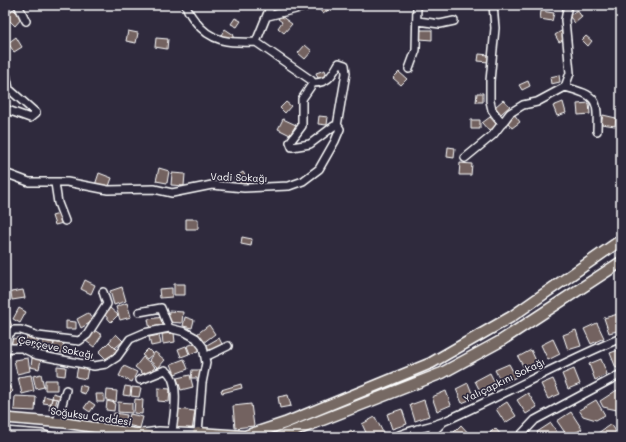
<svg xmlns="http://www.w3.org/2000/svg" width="626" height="442" font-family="Mali,sans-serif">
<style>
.building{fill:#736260;stroke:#fff}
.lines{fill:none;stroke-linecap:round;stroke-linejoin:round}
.minor-casing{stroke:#fff;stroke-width:10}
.major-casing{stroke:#fff;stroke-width:12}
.highway-casing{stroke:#fff;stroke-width:13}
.minor{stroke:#2f2a3d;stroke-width:7}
.major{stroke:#766964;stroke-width:9}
.highway{stroke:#766964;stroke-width:10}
.labels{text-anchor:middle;stroke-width:3.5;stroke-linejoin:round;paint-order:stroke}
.street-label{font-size:10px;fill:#fff;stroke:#2f2a3d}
</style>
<rect width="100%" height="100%" fill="#2f2a3d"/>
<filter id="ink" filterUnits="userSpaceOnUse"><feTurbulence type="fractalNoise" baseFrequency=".025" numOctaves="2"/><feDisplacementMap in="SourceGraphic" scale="8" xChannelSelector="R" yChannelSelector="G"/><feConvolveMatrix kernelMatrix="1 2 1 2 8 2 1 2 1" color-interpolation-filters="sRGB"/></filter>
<g filter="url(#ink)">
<path class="building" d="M328,5L331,8L323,14L317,6Z
M13,9L22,18L15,26L6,17Z
M577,10L582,17L575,23L569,16Z
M541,11L554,13L552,21L540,19Z
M281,16L292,24L284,33L278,28L282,22L278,19Z
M235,18L241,21L237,27L231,24Z
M225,29L234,35L230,41L221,35Z
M420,30H432V40L420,39Z
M128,31L138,33L136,43L126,41Z
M561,31L565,39L559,42L555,35Z
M586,36L592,41L588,46L582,40Z
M16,37L22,47L14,52L8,43Z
M156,38L168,39L167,49L155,47Z
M305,45L312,51L305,59L298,53Z
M479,54L489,55V62L478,61Z
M325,70L328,78L319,81L316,73Z
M399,72L407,79L401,85L393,78Z
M559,75L560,82L551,84L550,77Z
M528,81L530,86L522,90L519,85Z
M477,93H483V102H476Z
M503,100L510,106L501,114L495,107Z
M286,102L291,106L285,113L280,108Z
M563,102L566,113L557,116L553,106Z
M589,103L590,114L578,115L577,104Z
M514,114L520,122L512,128L506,120Z
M603,115L616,118L615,126L601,124Z
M319,116L328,117L327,125L318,124Z
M490,117L497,125L489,131L482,123Z
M283,119L296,125L290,135L278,129Z
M471,120H480V129H471Z
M448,147L455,148L454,158L447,157Z
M460,163L472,164L471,175H459Z
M159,168L169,171L167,183L156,181Z
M243,172L249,182L239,187L234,178Z
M99,173L112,178L108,189L95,185Z
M172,173L185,174L184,186L171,185Z
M59,214L63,223L55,225L52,216Z
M186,219H198V229H186Z
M242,237L252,239L251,246L241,244Z
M85,280L95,285L91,294L81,289Z
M174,284H185V295H174Z
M122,287L126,301L114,305L110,291Z
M172,288V297L160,298L159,289Z
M23,290L25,298L12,300L11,292Z
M127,303L131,317L120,320L116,307Z
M19,308L26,312L20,323L13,319Z
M110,308L118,315L111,322L104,314Z
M169,311L183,312L182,323L168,322Z
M7,313L12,326L5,328V314Z
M88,313L93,321L81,328L77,319Z
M618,314L621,330L609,333L604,318Z
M164,317L165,327L150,330L148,319Z
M185,317L194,320L192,328L183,326Z
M66,321L76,322V329H66Z
M597,323L604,338L591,344L584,329Z
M209,325L215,334L203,343L197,334Z
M94,330L102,335L94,347L86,341Z
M576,330L581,346L568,350L563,335Z
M174,333L175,342L163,344L162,334Z
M116,334L123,341L115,348L109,342Z
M28,335L39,340L34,350L23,345Z
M159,335L161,344L151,346L149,337Z
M20,337L22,344L12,347L10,340Z
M219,338L223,346L209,353L205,346Z
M553,339L560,354L548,360L541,345Z
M43,341L54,343L52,352L41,351Z
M54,342L64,344L62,353L53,351Z
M109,342L117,350L107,360L99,352Z
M198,342L201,350L190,354L187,346Z
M186,346L189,354L181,357L178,349Z
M148,349L153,354L147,359L142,355Z
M621,349V366L616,368L610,353Z
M531,350L538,365L526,371L518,357Z
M155,352L165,360L158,368L149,360Z
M143,357L155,367L147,377L135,367Z
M28,358L30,371L17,374L14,360Z
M32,358L41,360L39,369L31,367Z
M184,359L188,369L175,374L171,364Z
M601,359L607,374L595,380L589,364Z
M509,364L516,377L502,384L495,370Z
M57,366L66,367L65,376L57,375Z
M78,366L88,368L86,379L76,377Z
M124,366L137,372L132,382L119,376Z
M574,369L580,384L568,389L562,374Z
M192,370H202L201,382L197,381V378H191Z
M490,373L497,387L482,395L475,381Z
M41,374L44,387L36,389L33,376Z
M31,375L34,391L22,394L18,377Z
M190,375L193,387L181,390L177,378Z
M553,379L560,394L548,399L541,384Z
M45,380H57V390H45Z
M468,383L474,398L462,403L456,389Z
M241,384L242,388L222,393L221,390Z
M8,385L13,391L7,397L5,394V388Z
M80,385L87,387L85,394L79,392Z
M125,386L131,387L130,396L123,395Z
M132,387L141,388L139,397L131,396Z
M158,388L170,389L169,402L158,401Z
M107,390L117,391L116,402L106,400Z
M617,390L621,398V408L617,410L603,407L600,401Z
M61,391H63L62,400L52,398L53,393L60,395Z
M446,391L451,405L437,411L432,397Z
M528,393L537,407L526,414L517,400Z
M96,394H104V402H97Z
M288,395L291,406L280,408L278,397Z
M15,396L36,397L35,411L14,410Z
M44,396L52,398L51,404L43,403Z
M52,398L57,399L54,411L49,410Z
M135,399L143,400L142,414L134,413Z
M424,400L429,416L415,421L410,405Z
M596,400L605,415L596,420L583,416L579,410Z
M89,401L95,405L90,412L84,408Z
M107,401L115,403L114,411L106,410Z
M118,402L132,403V413L118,412Z
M507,402L516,416L505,423L496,409Z
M251,404L254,426L235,428L233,406Z
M178,409L195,411L192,431L176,428Z
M402,409L407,424L392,429L387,414Z
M571,412L582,429L568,437L557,421Z
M114,413L127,415L125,424L112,423Z
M130,414L143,417L140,428L127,425Z
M375,417L385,436L383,437H368L362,424Z
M551,423L560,437H540L537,432Z
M611,424L620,437H600L598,433Z
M461,425L472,437H454L452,434Z
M495,428L503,437H486Z
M351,430L356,437H341Z"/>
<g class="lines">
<defs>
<path id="minor" d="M18,5L26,21
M186,5C187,11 192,17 195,21C211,43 231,43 256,42
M493,5L495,28L490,81V101L492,110L502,124
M5,6L7,5
M268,16L312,5
M418,21L440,24L454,21
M256,42L271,5
M5,69L9,89L36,113L30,118L5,109
M409,69L416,50L417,5
M313,83C329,83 332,75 339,63L345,65L346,73L337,126
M565,87C597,96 598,98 597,131
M465,158L493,135L510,113L523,105L537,102L565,87L570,73L565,20L568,5
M5,173L29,182H67L108,190L154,189L172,193L212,185L244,188L289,186L303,181L319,169L335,141L340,129L338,126H334L310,144L292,147L290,142L302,126V99L313,83L311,80L256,42
M55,183L58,203L65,221
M139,312L161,308L169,328
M6,348L9,334L14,330H21L38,336L79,341L87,335L107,304L103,292
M5,355L6,348H22L37,355L94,366L106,364L117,357L130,339L144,333L169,328L185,332L196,338L203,347L206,363L202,383L198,433L159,431L143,433
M205,357L228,346
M140,380L165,370C181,379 174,416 172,431
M57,422L66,390
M102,428V437
M417,429L422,437
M5,431L42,434L51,437
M395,437C411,429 429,428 445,421C504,395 560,363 621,338
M428,437L443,422
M519,437L535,420L621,374"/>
<path id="major" d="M5,418L65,423L138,434"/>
<path id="highway" d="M198,433L244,436
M138,434L157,437
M242,437L285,423L431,363L511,317L621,240
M279,437L442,373L499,342L621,262"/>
</defs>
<use href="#minor" class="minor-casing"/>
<use href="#major" class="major-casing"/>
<use href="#highway" class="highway-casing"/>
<use href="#minor" class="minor"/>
<use href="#major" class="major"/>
<use href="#highway" class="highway"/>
</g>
</g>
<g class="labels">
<g class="street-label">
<text transform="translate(239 177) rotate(2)" y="4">Vadi Sokağı</text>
<text transform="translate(56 347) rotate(12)" y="4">Çerçeve Sokağı</text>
<text transform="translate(504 380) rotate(-26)" y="4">Yalıçapkını Sokağı</text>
<text transform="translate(91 416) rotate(8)" y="4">Soğuksu Caddesi</text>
</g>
</g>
<rect width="626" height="442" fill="none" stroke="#2f2a3d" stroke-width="20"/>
<rect x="10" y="10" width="606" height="422" fill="none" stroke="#fff" stroke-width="1.5" filter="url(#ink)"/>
</svg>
